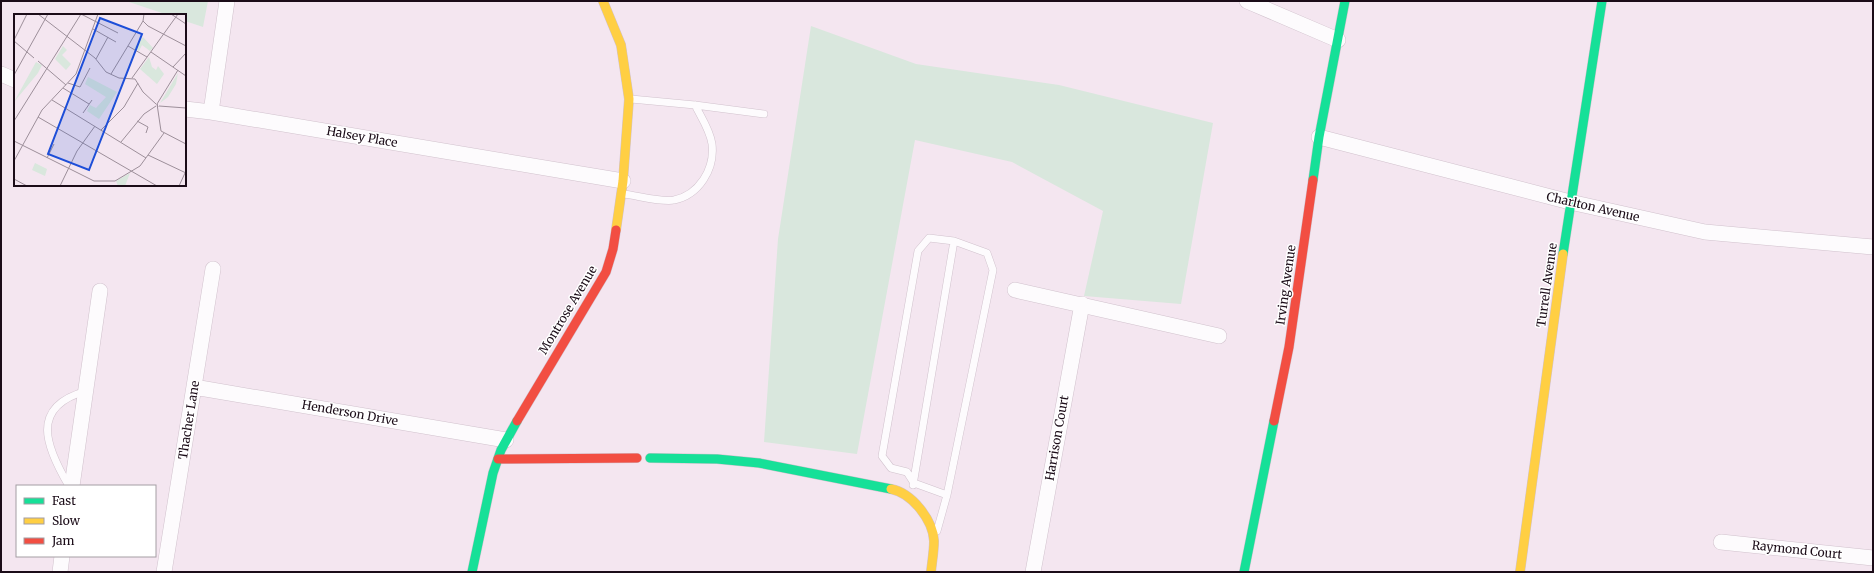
<svg xmlns="http://www.w3.org/2000/svg" width="1874" height="573" font-family="Merriweather,serif">
<style>
.green{fill:#d9e7dd}
.lines{fill:none;stroke-linecap:round;stroke-linejoin:round}
.lane-casing{stroke:#d1c2cd;stroke-width:8}
.street-casing{stroke:#d1c2cd;stroke-width:16}
.fast-casing{stroke:#d1c2cd;stroke-width:10}
.slow-casing{stroke:#d1c2cd;stroke-width:10}
.jam-casing{stroke:#d1c2cd;stroke-width:10}
.lane{stroke:#fdfbfd;stroke-width:7}
.street{stroke:#fdfbfd;stroke-width:15}
.fast{stroke:#16e098;stroke-width:9}
.slow{stroke:#ffcf43;stroke-width:9}
.jam{stroke:#f24e42;stroke-width:9}
.labels{text-anchor:middle;stroke-width:3;stroke-linejoin:round;paint-order:stroke}
.street-label{font-size:12px;fill:#1b0c18;stroke:#fff}
.inset-road{fill:none;stroke:#9d8f9a;stroke-width:1}
.view{fill:#1d4ed8;fill-opacity:0.15;stroke:#1d4ed8;stroke-width:2}
.inset-edge{fill:none;stroke:#1b0c18;stroke-width:2}
</style>
<rect width="100%" height="100%" fill="#f4e6f0"/>
<path class="green" d="M126,1H208L203,27L185,21V15H168Z
M811,26L916,64L1059,85L1213,123L1181,304L1084,296L1103,211L1012,162L915,140L857,454L764,442L778,239Z"/>
<g class="lines">
<defs>
<path id="lane" d="M631,99L695,105L764,114
M623,194C635,195 664,203 674,200C699,195 715,169 712,144C710,130 701,117 695,105
M913,485L954,241
M69,486C46,447 29,407 86,391
M937,531L947,495L993,270L987,253L954,241L929,238L918,251L882,456L891,468L907,472L914,483L947,495"/>
<path id="street" d="M1247,1L1338,40
M1,74L15,80
M185,109L211,112L623,181
M211,112L227,1
M1319,137L1570,202L1705,232L1873,247
M1015,290L1219,336
M194,387L506,440
M72,486L100,291
M1721,542L1873,558
M60,572L62,556
M164,572L213,269
M1033,572L1082,304"/>
<path id="fast" d="M1313,180L1319,137L1345,1
M1563,254L1602,1
M650,458L717,459L759,463L891,489
M472,572L493,473L501,450L517,421
M1244,572L1274,421"/>
<path id="slow" d="M603,1L621,45L629,99L623,181L616,230
M891,489C912,493 933,520 934,541C934,551 932,562 931,572
M1520,572L1563,254"/>
<path id="jam" d="M517,421L606,272L613,249L616,230
M1274,421L1289,347L1313,180
M498,459L637,458"/>
</defs>
<use href="#lane" class="lane-casing"/>
<use href="#street" class="street-casing"/>
<use href="#fast" class="fast-casing"/>
<use href="#slow" class="slow-casing"/>
<use href="#jam" class="jam-casing"/>
<use href="#lane" class="lane"/>
<use href="#street" class="street"/>
<use href="#fast" class="fast"/>
<use href="#slow" class="slow"/>
<use href="#jam" class="jam"/>
</g>
<g class="labels">
<g class="street-label">
<text transform="translate(362 137) rotate(10)" y="4">Halsey Place</text>
<text transform="translate(1593 207) rotate(13)" y="4">Charlton Avenue</text>
<text transform="translate(1286 285) rotate(-82)" y="4">Irving Avenue</text>
<text transform="translate(1547 285) rotate(-82)" y="4">Turrell Avenue</text>
<text transform="translate(568 310) rotate(-59)" y="4">Montrose Avenue</text>
<text transform="translate(350 413) rotate(10)" y="4">Henderson Drive</text>
<text transform="translate(189 420) rotate(-81)" y="4">Thacher Lane</text>
<text transform="translate(1057 438) rotate(-80)" y="4">Harrison Court</text>
<text transform="translate(1797 550) rotate(6)" y="4">Raymond Court</text>
</g>
</g>
<g transform="translate(14 14)">
<rect width="172" height="172" fill="#f4e6f0"/>
<path d="M129,23L139,34L136,37L128,31L125,37L120,34ZM49,32L53,36L48,41L57,50L52,56L41,45ZM135,43L138,53L142,56L144,52L150,60L143,70L126,55ZM22,48L28,51L24,59L0,88ZM164,59L162,70L154,83L146,89ZM74,63L103,78L85,105L73,97L76,91L82,94L92,83L71,70ZM21,149L33,155L31,162L18,156ZM116,159L111,172H104L102,167Z" fill="#d9e7dd"/>
<path class="inset-road" d="M24,0L81,44L92,58L105,64L121,65L129,78L142,90M157,0L172,10M129,7L134,12L172,32M79,15L102,28M0,26L13,0M0,27L20,44M114,32L133,43M137,38L172,62M82,45L94,23M24,47L52,71M159,53L172,39M97,60L129,7L130,0M0,61L34,0M118,64L164,0M54,69L66,73L76,54M49,74L75,90M38,86L132,144M143,90L164,56M145,92L172,94M144,93L143,90L147,117L172,130M69,99L78,86M24,103L143,172M0,107L67,0L104,19M123,107L134,113L132,119M87,116L110,93L124,69M0,127L80,167H101L126,152L150,119M107,128L130,100L142,92M134,141L172,159M33,144L40,130M0,147L28,96L62,60L84,0M0,165L13,172M46,172L63,137L81,112M165,172L171,159"/>
<path class="view" d="M86,4L128,20L75,156L34,140Z"/>
<rect width="172" height="172" class="inset-edge"/>
</g>
<rect width="1874" height="573" fill="none" stroke="#1b0c18" stroke-width="4"/>
<rect x="16" y="485" width="140" height="72" fill="#ffffff" stroke="#a49ea3"/>
<rect x="24" y="498" width="20" height="6" fill="#16e098" stroke="#a49ea3"/>
<text x="52" y="505" font-size="12" fill="#1b0c18">Fast</text>
<rect x="24" y="518" width="20" height="6" fill="#ffcf43" stroke="#a49ea3"/>
<text x="52" y="525" font-size="12" fill="#1b0c18">Slow</text>
<rect x="24" y="538" width="20" height="6" fill="#f24e42" stroke="#a49ea3"/>
<text x="52" y="545" font-size="12" fill="#1b0c18">Jam</text>
</svg>
